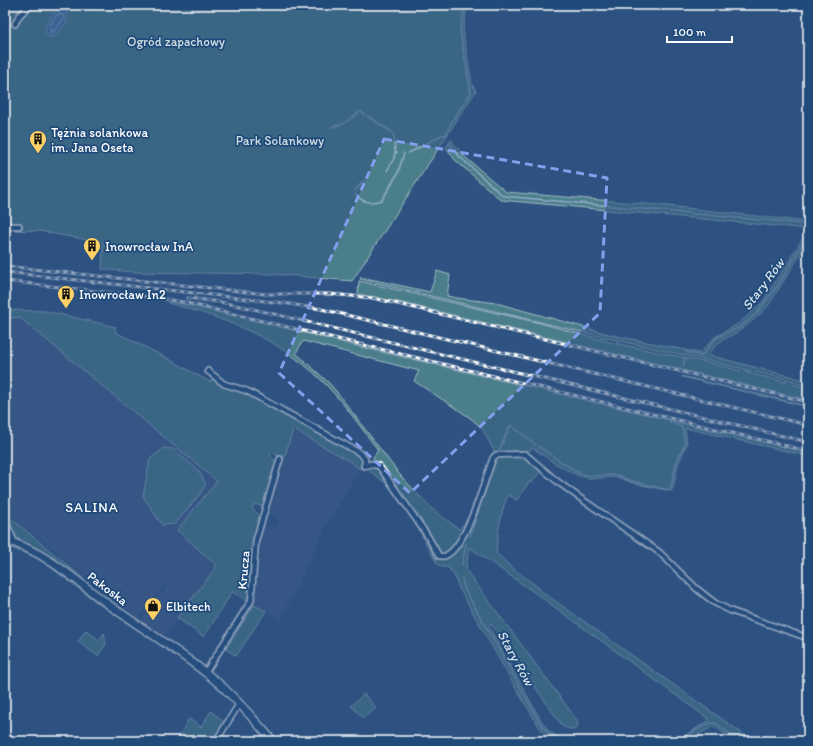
<svg xmlns="http://www.w3.org/2000/svg" width="813" height="746" font-family="Itim,sans-serif">
<style>
.built{fill:#415c89}
.green{fill:#4b7e8b;stroke:#a5bec5}
.water{fill:#4879a5;stroke:#91afc9}
.lines{fill:none;stroke-linecap:round;stroke-linejoin:round}
.shore{stroke:#b6c9db;stroke-width:1}
.stream{stroke:#91afc9;stroke-width:1.5}
.street-casing{stroke:#fff;stroke-width:8}
.secondary-casing{stroke:#fff;stroke-width:10}
.street{stroke:#1f4a7a;stroke-width:4.5}
.secondary{stroke:#1f4a7a;stroke-width:7}
.rail-casing{stroke:#fff;stroke-width:3}
.rail{stroke:#1f4a7a;stroke-width:1.5;stroke-dasharray:4.5;stroke-linecap:butt}
.marked{fill:none;stroke:#839eea;stroke-width:3;stroke-dasharray:8 5;stroke-linejoin:round}
.labels{text-anchor:middle;stroke-width:3.5;stroke-linejoin:round;paint-order:stroke}
.park-label{font-size:13px;fill:#d2dfe2;stroke:#1f4a7a}
.poi-label{font-size:13px;fill:#fff;stroke:#1f4a7a;text-anchor:start}
.street-label{font-size:13px;fill:#fff;stroke:#1f4a7a}
.water-label{font-size:14px;font-style:italic;fill:#d1dee8;stroke:#1f4a7a}
.neighbourhood-label{font-size:14px;letter-spacing:1px;fill:#fff;stroke:#1f4a7a}
</style>
<rect width="100%" height="100%" fill="#2e5281"/>
<filter id="ink" filterUnits="userSpaceOnUse"><feTurbulence type="fractalNoise" baseFrequency=".025" numOctaves="2"/><feDisplacementMap in="SourceGraphic" scale="8" xChannelSelector="R" yChannelSelector="G"/><feConvolveMatrix kernelMatrix="1 2 1 2 8 2 1 2 1" color-interpolation-filters="sRGB"/></filter>
<g filter="url(#ink)">
<path class="built" d="M19,317L217,481L197,547L218,566L163,638L140,621L166,587L164,585L137,619L5,511V319Z
M293,429L349,461L360,469L327,524L281,619L255,605L262,535L265,526L276,527L279,522L269,513Z"/>
<path class="green" d="M5,5H467L463,32L472,84L476,91L352,281L273,274L132,272L102,269L103,243L39,231L5,230Z
M451,140L465,157L506,192L659,205L808,222V229L501,200L455,160L446,147Z
M808,230V242L768,306C760,315 751,322 742,329C727,339 719,339 708,355L808,381V388L792,381L706,360L611,339L360,279L361,277L430,292L437,271L450,275L447,296C463,300 479,300 496,303L612,335L700,353L715,337L738,324L762,303Z
M359,281L540,323L610,342L705,362L793,384L808,390V400L398,302L358,294Z
M168,301L265,323L357,346L808,453V456L685,428L687,444L678,464L673,488L671,491L636,484L617,477L590,479L574,474L553,462L533,448L527,452L495,453L482,428L469,417L414,381L419,371L303,341L296,353L328,382L336,391L400,475L432,509L459,529H460L470,515L463,532L465,534L494,459L498,456H524L541,471L531,483L529,482L517,500L508,495C500,512 498,534 496,553L510,566L539,588L541,591L753,741H734L718,729L712,727L687,741H676L710,720L538,595L469,547L466,570L577,720L578,726L574,730L563,727L491,624L489,627L542,722L549,731L563,741H555L545,734L538,725L514,685L459,588L454,575L448,567H442L437,564L418,528L392,488L366,468L378,450C362,429 347,407 329,388C286,341 228,319 168,303Z
M5,310L45,311L116,327L115,332L167,358L210,382L213,378L244,391L358,454L364,461L360,469L349,461L293,429L284,459L273,453L270,456L275,461L276,466L264,504L261,506L255,504L252,508L259,515L260,517L254,540L248,601L232,592L204,637L177,618L217,566L177,530L217,481L19,317L5,319Z
M682,376L808,406V407L682,377Z
M164,448L173,449L198,470L206,484L200,494L175,524L163,525L158,519L143,496L150,459Z
M5,513L83,578L81,579L49,556L16,538C11,532 5,520 5,513Z
M5,544L21,549L50,564L115,613V614L104,605L103,607L49,566L35,557L5,546Z
M254,605L266,611L236,656L226,649Z
M86,630L99,640L104,633L106,644L98,656L78,642Z
M364,694L376,708L364,718L351,706Z
M211,711L225,723L214,741H176L189,719L201,727Z"/>
<path class="water" d="M59,10L65,11L67,13V22L54,37C36,37 49,15 59,10Z"/>
<g class="lines">
<path class="shore" d="M59,14L63,15V20L53,32H51L50,29C51,22 53,18 59,14Z"/>
<path class="stream" d="M367,116L392,132L394,137L395,152L397,153
M331,127L343,124L361,111L365,115
M450,144L459,156L503,196L805,224
M409,153L442,135H446L452,121L471,93L460,31L465,5
M387,171L394,158L395,153
M355,191L364,180
M355,194C362,203 373,203 382,200L398,173L404,153
M686,352L702,356L716,338L740,327L757,313L778,285L808,235
M683,367L685,358
M539,447L575,471L582,474L591,476L618,475L628,480L668,490L671,487L676,463L685,444L682,427L670,422L671,420
M498,453L510,426H512L536,445
M470,536L497,457
M462,565L466,544
M462,578L464,588L540,723L547,732L560,741
M679,741C688,735 705,723 715,723L739,741"/>
<defs>
<path id="street" d="M15,24L19,16L30,5
M5,226H19
M208,371L224,384L247,391L358,452C364,457 367,459 364,466L371,464L379,466L427,535L439,556C442,556 444,557 447,555C467,544 485,480 493,458L496,455L525,454L558,482L580,498L659,552L697,589L715,603L731,611L808,638
M5,520L15,543
M804,636L808,631
M205,673L251,601L256,540L280,459
M216,741L239,704"/>
<path id="secondary" d="M5,540C44,551 73,578 105,602C142,629 182,652 217,682C237,699 255,721 273,741"/>
</defs>
<use href="#street" class="street-casing"/>
<use href="#secondary" class="secondary-casing"/>
<use href="#street" class="street"/>
<use href="#secondary" class="secondary"/>
<defs>
<path id="rail" d="M5,266L265,294H330L373,298L808,402
M5,272L283,303L321,309L808,425
M5,281L158,298L183,302L808,451
M188,298L220,302L245,307L808,442"/>
</defs>
<use href="#rail" class="rail-casing"/>
<use href="#rail" class="rail"/>
</g>
</g>
<path d="M0 0H813V746H0ZM384,139L607,178L600,313L410,493L279,373Z" fill="#2e5281" fill-opacity=".55" fill-rule="evenodd"/>
<path class="marked" d="M384,139L607,178L600,313L410,493L279,373Z"/>
<defs>
<symbol id="building-pin" viewBox="-11 -11 22 30"><path d="M0 17L-7.5 6A9.5 9.5 0 1 1 7.5 6Z" fill="#ffd166" stroke="#1f4a7a"/><path d="M-4-6H4V6H1V3H-1V6H-4ZM-2.5-4.3h1.7v1.8h-1.7ZM.8-4.3h1.7v1.8H.8ZM-2.5-1h1.7V.8h-1.7ZM.8-1h1.7V.8H.8Z" fill="#111"/></symbol>
<symbol id="shop-pin" viewBox="-11 -11 22 30"><path d="M0 17L-7.5 6A9.5 9.5 0 1 1 7.5 6Z" fill="#ffd166" stroke="#1f4a7a"/><path d="M-5-2.5h2.3a2.7 3.5 0 0 1 5.4 0H5L5.5 6h-11ZM-1.5-2.5h3a1.5 2.3 0 0 0-3 0Z" fill="#111"/></symbol>
</defs>
<g fill-rule="evenodd">
<use href="#building-pin" x="28" y="129" width="20" height="27"/>
<use href="#building-pin" x="82" y="236" width="20" height="27"/>
<use href="#building-pin" x="56" y="284" width="20" height="27"/>
<use href="#shop-pin" x="143" y="596" width="20" height="27"/>
</g>
<g class="labels">
<g class="park-label">
<text x="176" y="46">Ogród zapachowy</text>
<text x="280" y="145">Park Solankowy</text>
</g>
<g class="poi-label">
<text x="51" y="137">Tężnia solankowa<tspan x="51" dy="15">im. Jana Oseta</tspan></text>
<text x="105" y="251">Inowrocław InA</text>
<text x="79" y="299">Inowrocław In2</text>
<text x="166" y="611">Elbitech</text>
</g>
<g class="street-label">
<text transform="translate(243 570) rotate(-85)" y="5">Krucza</text>
<text transform="translate(108 588) rotate(37)" y="5">Pakoska</text>
</g>
<g class="water-label">
<text transform="translate(763 284) rotate(-53)" y="5">Stary Rów</text>
<text transform="translate(516 658) rotate(61)" y="5">Stary Rów</text>
</g>
<g class="neighbourhood-label">
<text x="92" y="512">SALINA</text>
</g>
</g>
<rect width="813" height="746" fill="none" stroke="#1f4a7a" stroke-width="20"/>
<rect x="10" y="10" width="793" height="726" fill="none" stroke="#fff" stroke-width="1.5" filter="url(#ink)"/>
<path d="M667 36v6h65v-6" fill="none" stroke="#ffffff" stroke-width="2"/>
<text x="673" y="36" font-size="12" fill="#ffffff" stroke="#1f4a7a" stroke-width="3" paint-order="stroke">100 m</text>
</svg>
